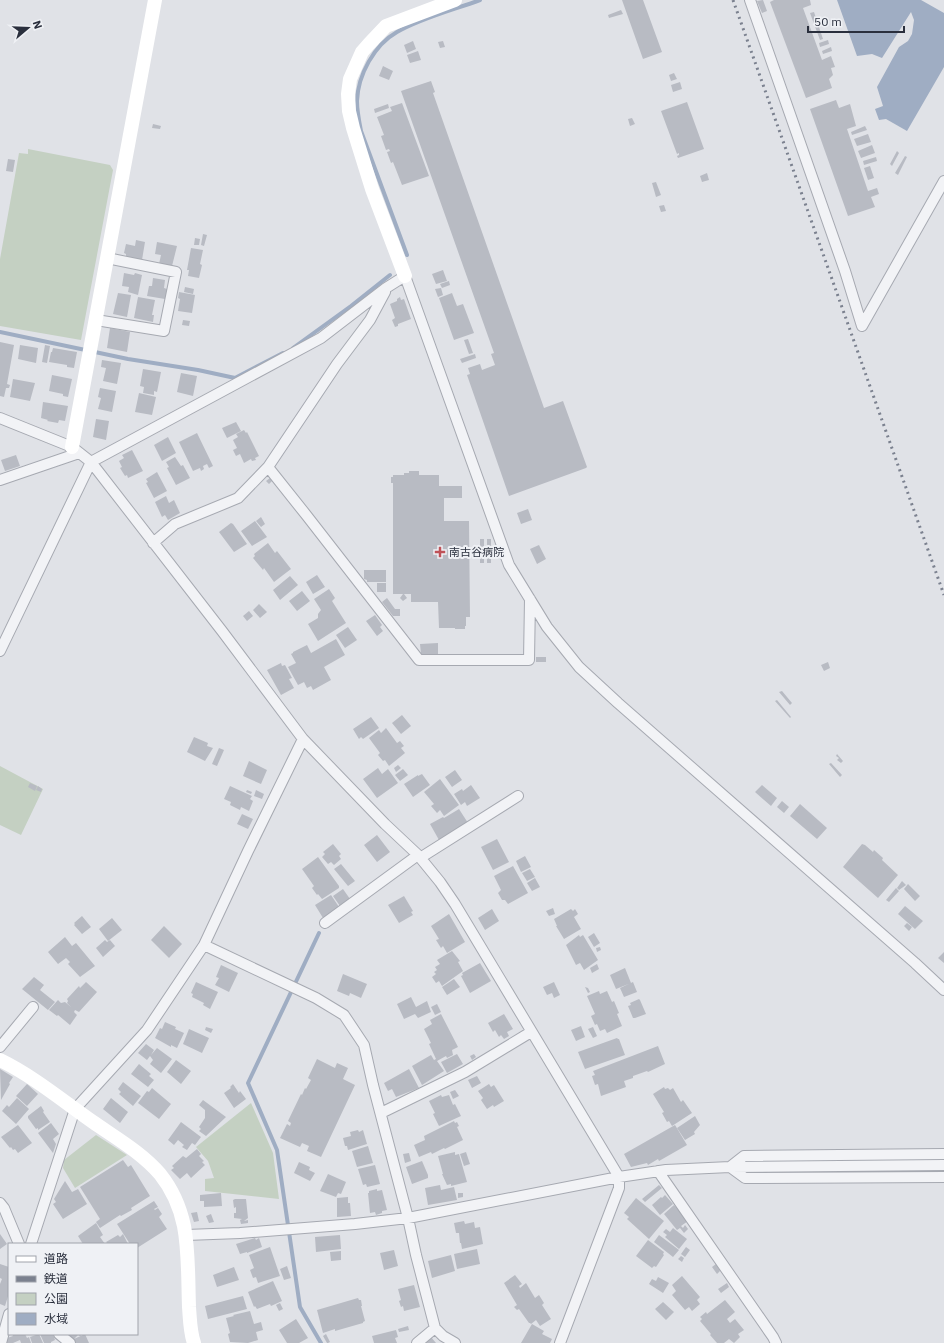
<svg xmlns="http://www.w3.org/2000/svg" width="944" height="1343" font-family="'IBM Plex Sans','Noto Sans JP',sans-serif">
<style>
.green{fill:#c4d0c2}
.water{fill:#9fadc3}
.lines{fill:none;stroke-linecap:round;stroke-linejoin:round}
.stream{stroke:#9fadc3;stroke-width:4}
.building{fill:#b8bbc3}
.street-casing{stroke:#a6a9b1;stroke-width:12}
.street{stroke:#f2f3f6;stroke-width:10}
.secondary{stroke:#fff;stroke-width:14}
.rail{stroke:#7b818f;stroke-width:3;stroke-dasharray:2 4;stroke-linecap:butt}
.poi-dot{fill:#bf5258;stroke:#eff1f5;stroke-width:1.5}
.labels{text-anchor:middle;stroke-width:4;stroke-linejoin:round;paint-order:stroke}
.poi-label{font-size:11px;fill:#2a2f3d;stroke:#eff1f5;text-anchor:start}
</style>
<rect width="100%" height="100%" fill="#e0e2e7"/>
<path class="green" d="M28,149L110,165L113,170L81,340L0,326V259L19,153L28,154Z
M0,766L43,789L21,835L0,825Z
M251,1103L273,1153L279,1199L205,1191V1179L214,1178L208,1161L196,1147Z
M96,1135L127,1155L75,1188L63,1168L64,1160Z"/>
<path class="water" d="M837,0H921L944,13V67L907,131L886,119L879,120L875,109L883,106L877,87L899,47L908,41L912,34L914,20L911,12L882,58L872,54L857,56Z"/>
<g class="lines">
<path class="stream" d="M407,255L361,131C359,121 357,111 357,101C358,75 374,45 397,32C421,18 453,10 480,0
M0,332L128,359L198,370L235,378L283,353
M293,348L351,306L390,275
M319,933L248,1083L277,1150L300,1307L321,1343"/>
</g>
<path class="building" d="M622,0H643L662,52L643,59Z
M763,0L767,11L762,13L757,1Z
M774,0H810L811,5L803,8L822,60L831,56L835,67L831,68L833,75L829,79L832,88L806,98L770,2Z
M621,10L623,14L609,18L608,15Z
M814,12L823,39L820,40L810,13Z
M828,40L829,44L820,47L819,43Z
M413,41L416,49L407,53L404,45Z
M443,41L445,47L440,48L438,42Z
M831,47L832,51L823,54L822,51Z
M418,51L421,60L410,63L407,55Z
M383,66L393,71L389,80L379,76Z
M674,73L677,79L671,81L669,75Z
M431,81L435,92L433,93L544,408L563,401L587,467L586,468L509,496L467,375L470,374L468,368L480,364L482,370L495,365L491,354L494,353L401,91Z
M680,82L682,89L673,92L671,85Z
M836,100L839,108L850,104L856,126L847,129L868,191L877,188L879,194L871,197L875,207L848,216L810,109Z
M687,102L704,149L678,158L677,156L679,155V153L677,154L661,111Z
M402,103L429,176L402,185L393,162L391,163L387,152L390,151L389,149L386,150L381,136L384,135L377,117L392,111L390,107Z
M388,104L389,108L375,113L374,109Z
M632,118L635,124L630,126L628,119Z
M153,124L161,126L160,129L152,128Z
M865,126L867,130L852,135L851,132Z
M868,134L871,142L857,146L854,139Z
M872,145L875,153L861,158L858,151Z
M897,151L899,153L892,166L890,164Z
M905,156L907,157L898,175L895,173Z
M876,157L877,161L864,165L863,161Z
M8,159L15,160L13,172L6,171Z
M870,166L874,178L868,180L864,168Z
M707,173L709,180L702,182L700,176Z
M656,182L661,195L656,197L652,183Z
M664,205L666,211L661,212L659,206Z
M203,234L207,235L204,246L201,245Z
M195,238L200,239L199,245H194Z
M136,240L145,242L142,260L126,257V254L124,253L126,244L135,246Z
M157,242L177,246L172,266L159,264L161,255L155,254Z
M191,248L203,250L200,264L202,265L199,278L188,276L189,270H187Z
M443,270L447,281L436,284L432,274Z
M124,273L134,275L135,273L142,275L138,295L128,292L129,287L122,286Z
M153,278L165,280L164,288L167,289L165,299L147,296L149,286H152Z
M449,281L450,285L442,288L440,284Z
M185,287L194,289L193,294L184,292Z
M441,288L443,295L438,297L435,289Z
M179,292L195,295L192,313L178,311L180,299L178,298Z
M118,293L131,295L127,317L113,314Z
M452,293L457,306L463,304L474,333L454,340L439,298Z
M138,297L155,300L152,315H154L153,322L134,318Z
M400,297L401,300L404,299L411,319L398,324V326L395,327L392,320L395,318L390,304L397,301V299Z
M183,320L190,321L189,326L182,325Z
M110,328L130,332L127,352L107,348Z
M468,339L473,353L469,354L464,340Z
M0,342L14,345L7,384L10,385L9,388H6L4,397L0,396Z
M20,345L38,348L36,363L18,359Z
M45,345L50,346L47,363L42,362Z
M53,348L77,352L74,368L67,367V365L49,362L51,352H52Z
M475,354L476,358L462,363L460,359Z
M102,360L121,363L117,384L103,381L106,368L101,367Z
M143,369L161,372L157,392L154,391V395L143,393L144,387L140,386Z
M181,373L197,376L193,396L177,392Z
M52,375L72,379L68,397L63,396V394L49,391Z
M13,379L35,383L30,401L10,397Z
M100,388L116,391L112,412L98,409L101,398L98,397Z
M139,393L156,397L152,415L135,412Z
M43,402L68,406L65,421L59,420L58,423L47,421L48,420L41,418Z
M96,419L109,421L106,440L93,437Z
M236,422L241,431L227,438L222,428Z
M244,430L246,433L247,432L259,456L255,458L256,460L252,461L251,459L244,463L240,454L236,456L233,450L237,448L233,440L238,437L236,434Z
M197,433L213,466L209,468L207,464L203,466L204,469L201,471L200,468L193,471L179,442Z
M168,437L176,453L162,461L154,445Z
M132,450L143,471L128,478L127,475L125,476L120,468L122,467L119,461L124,458L122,455Z
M16,455L20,466L5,471L1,460Z
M175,457L181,466L183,465L190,478L176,485L167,468L169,467L166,462Z
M409,471H419V475H439V486H462V498H444V521H469L470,617H466V626H465V629H455V628H439L438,602H411V594H404L407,598L403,601L400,598L403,594H393V483H391V477H393V475H404V473H409Z
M157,472L167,491L154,498L146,483L148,482L146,479Z
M270,478L272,481L269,484L266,481Z
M166,496L169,503L174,500L180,513L168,520L165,515L162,517L155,502Z
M528,509L532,520L521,524L517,513Z
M261,517L265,524L261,527L256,521Z
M255,521L267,537L252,546L241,531Z
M231,523L233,524L247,544L234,552L219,532Z
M480,539H484V563H480Z
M487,539H491V563H487Z
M268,543L275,553L277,551L291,569L274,582L264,568L263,570L253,558L255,556L254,554Z
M539,545L546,559L537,564L530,549Z
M364,570H386V582H367V580L364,579Z
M317,575L325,587L313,594L306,582Z
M290,576L298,585L280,600L273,590Z
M377,583H386V592H377Z
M329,589L335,598L332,601L346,623L318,641L308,624L318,618V614L321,610L314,599Z
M302,591L310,601L297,611L289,601Z
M387,598L395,609H400V616H393L382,602Z
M259,604L267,612L260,618L253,610Z
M249,611L253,616L247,621L243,616Z
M375,615L382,625L380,627L383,631L377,636L366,621Z
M348,627L357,640L345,648L336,635Z
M336,639L345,655L324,667L331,680L313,690L311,686L307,688L304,682L298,685L288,667L296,663L291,654L293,653V652L307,645L311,653Z
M438,643V654H421L420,644Z
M536,657H546V662H536Z
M828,662L830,668L824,671L821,665Z
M281,663L282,666L285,665L292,678L289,679L294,688L281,695L267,670Z
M782,691L792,703L790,705L779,692Z
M777,700L791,717L790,718L775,701Z
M402,715L411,726L401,734L392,723Z
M371,717L379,728L363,739L361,737L359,739L353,729Z
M386,728L397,743L400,741L404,746L401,748L405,753L389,766L385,760L383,761L378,755L380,753L369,738L379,730L381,733Z
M194,737L208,743L207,746L213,748L205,761L187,752Z
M219,748L224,750L217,766L212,764Z
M837,754L843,761L841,763L837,760L839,758L836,756Z
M249,761L267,770L261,784L243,776Z
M831,763L842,775L840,777L829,764Z
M398,765L401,768L396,772L394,768Z
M378,768L382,774L388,769L398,783L377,798L363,779Z
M403,769L408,775L400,781L395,775Z
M455,770L462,780L452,787L445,777Z
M422,774L430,785L413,797L404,784L418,775V776Z
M440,779L459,805L444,816L440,810L437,813L431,806L434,804L424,792Z
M30,783L37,786L35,791L28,787Z
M471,785L480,798L467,806L465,802L461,805L454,794L462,789L463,791Z
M762,785L777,798L771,806L755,792Z
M38,786L42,789L41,792L36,790Z
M230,786L252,796L250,799L253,801L249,811L241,807L240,810L230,805L231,802L224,799Z
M247,790L252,792L251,794L246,792Z
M256,790L264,794L262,799L254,796Z
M782,801L789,807L784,813L777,807Z
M800,804L827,828L817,839L790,816Z
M459,809L468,823L439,840L430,824L443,817L444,818Z
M242,814L253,819L248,829L237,824Z
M377,835L390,852L377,862L364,845Z
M497,839L509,862L493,870L481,847Z
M333,844L341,854L339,856L341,859L334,865L331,862L328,864L322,857L325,854L323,852Z
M862,844L865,845L873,852L874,850L883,858L882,860L898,875L878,898L843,867Z
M525,856L531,867L521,872L516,861Z
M318,857L339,886V888L322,899L318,894L317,895L312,888L314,886L302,869Z
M341,864L355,881L348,886L334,869Z
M513,866L528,893L508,904L505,900H502L498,893L501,890L494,876Z
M530,869L535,877L527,881L522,873Z
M535,878L540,887L532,891L527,883Z
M902,881L906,885L899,890L897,888Z
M908,884L920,896L915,901L904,889Z
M896,888L899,891L889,902L886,900Z
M343,889L350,899L340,906L333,896Z
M331,895L339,907L323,918L315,905Z
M404,896L413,911L411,912L413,915L399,923L388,905Z
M905,906L923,921L915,929L898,914Z
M553,908L555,914L549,916L546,911Z
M492,909L499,921L485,930L478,918Z
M571,909L573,911L575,909L578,914L574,917L581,929L564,939L556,926H557L554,919Z
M449,914L465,942L447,953L443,946L441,948L436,940L439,939L431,926Z
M82,916L91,927L82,934L74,925L75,924L74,923Z
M112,918L122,930L108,941L99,929Z
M907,923L912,927L909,931L904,926Z
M164,926L182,944L169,958L151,940Z
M594,933L600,943L594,947L588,937Z
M579,935L580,937L583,935L598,960L584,970L580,963L576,965L566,945Z
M65,937L72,946L76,943L95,966L80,977L68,964L70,962L66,958L58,964L48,952Z
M105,940L107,942L110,940L115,946L103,957L96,948Z
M600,947L601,950L597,952L596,948Z
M452,951L460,961L458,962L463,971L442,986L439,981L436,983L432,977L436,974L434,972L437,970L435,967L440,964L437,960Z
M944,952V963L938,958Z
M480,963L491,981L470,993L461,976L463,975L462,973Z
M597,964L599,969L592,973L590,968Z
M221,965L238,973L229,992L215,985L219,978L216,977Z
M625,968L631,983L616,989L610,975Z
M343,974L367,984L361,998L350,993L349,996L337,991Z
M34,977L44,985L40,990L55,1002L48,1010L22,989Z
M454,979L460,987L447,995L442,987Z
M86,982L97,992L79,1012L75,1010L74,1012L77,1015L70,1025L58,1015L57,1016L49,1010L58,1000L61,1003L65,1002L71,1007L67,1003L68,1001L67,999L79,986L80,988Z
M196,982L218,992L210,1009L203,1005L204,1003L192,997L193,994L191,993Z
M554,982L560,995L554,998L552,993L547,995L543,987Z
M633,982L637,992L624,997L620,988Z
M585,987L588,988L590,992L588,993Z
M599,991L600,994L607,991L612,1002L614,1001L619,1013L617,1014L622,1026L607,1033L605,1029L600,1031L597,1024L595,1025L591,1016L595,1014L587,996Z
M411,997L416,1007L427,1001L431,1012L418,1018L415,1014L404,1019L397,1004Z
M639,999L640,1000L646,1014L635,1018H633L628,1006L631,1005L630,1003Z
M437,1004L441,1012L435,1015L431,1007Z
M441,1014L458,1047L452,1050L453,1055L447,1058L446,1056L437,1061L444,1071L422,1085L412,1066L431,1055L434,1060L436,1059L429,1044L431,1043L424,1029L432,1024L430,1020Z
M504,1014L513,1029L507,1032L509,1036L504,1039L501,1035L499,1037L495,1030L493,1032L488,1023Z
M165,1022L176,1027L175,1029L184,1033L177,1048L171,1045V1047L155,1038L160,1028L162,1029Z
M581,1026L585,1037L576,1041L571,1030Z
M206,1027L213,1029L211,1033L205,1030Z
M593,1027L597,1036L593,1038L588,1029Z
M189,1029L209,1038L202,1053L183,1044Z
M617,1038L618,1039H619L625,1055L585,1069L578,1052Z
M146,1044L154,1050L151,1055L157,1048L172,1059L161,1073L150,1064L153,1060L150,1056L147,1060L138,1053Z
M658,1046L665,1064L648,1072L647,1071L633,1076V1078L624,1081L626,1087L601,1096L598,1084L595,1085L592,1076L595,1075L593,1071Z
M457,1054L463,1064L447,1073L441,1062Z
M474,1054L476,1057L472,1060L470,1056Z
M317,1059L335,1068L337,1063L348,1068L343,1079L355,1085L321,1157L307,1151L309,1146L302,1143L300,1147L280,1138L287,1124L290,1126L291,1123L288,1121L301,1094L302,1095L305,1088L306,1089L311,1080L308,1078Z
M176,1060L191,1071L181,1084L167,1072Z
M139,1064L151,1074L149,1076L154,1080L148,1087L131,1074Z
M0,1069L13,1077L9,1083L10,1084L1,1100Z
M409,1069L419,1088L396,1097L392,1089L388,1091L384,1083Z
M477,1076L481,1083L472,1088L468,1080Z
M123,1082L141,1096L133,1106L119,1094L121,1092L118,1089Z
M27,1084L38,1094L27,1106L16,1096Z
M233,1084L239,1093L240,1091L246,1099L234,1108L224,1093L231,1088L230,1087Z
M489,1084L491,1087L494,1085L504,1101L494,1107L493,1105L487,1109L481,1100L483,1098L478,1091Z
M664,1087L665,1089L668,1088L670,1090L673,1088L681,1102L683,1100L692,1113L672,1126L669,1121L667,1122L662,1113L664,1112L653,1094Z
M152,1088L171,1104L159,1119L138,1103L147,1091L149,1092Z
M455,1090L459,1096L453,1099L450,1092Z
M441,1095L442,1097L449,1095L453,1105L455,1104L461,1116L439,1126L433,1114L435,1113L429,1101Z
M17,1098L29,1109L16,1124L2,1111L7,1105L9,1107Z
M111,1098L128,1112L120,1123L103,1109Z
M203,1100L226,1117L206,1136L199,1131L201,1129L199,1127L205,1118V1110L199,1105Z
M41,1106L44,1111L43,1112L50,1122L38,1130V1128L36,1129L28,1118V1116Z
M695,1116L700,1125L694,1132L695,1134L685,1140L677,1128Z
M454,1121L455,1123L457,1122L459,1126L457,1127L463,1140L445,1149L444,1148L432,1154L431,1152L419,1157L414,1145L425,1140L424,1136Z
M181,1122L201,1137L195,1145L192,1143L187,1150L182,1147L184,1145L178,1140L174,1145L168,1140Z
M51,1123L59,1134L53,1139L56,1144L53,1153L38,1133Z
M18,1125L32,1143L18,1153L15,1149L13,1150L11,1147L10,1148L1,1137Z
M675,1125L687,1145L659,1161L658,1159L648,1165L647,1163L631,1167L624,1154Z
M358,1130L359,1132L363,1130L367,1144L348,1150L347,1146H345L343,1138L351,1136L350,1132Z
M368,1146L373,1163L357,1167L352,1151Z
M197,1149L201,1154L199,1156L204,1161L202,1162L205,1165L191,1178L187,1173L180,1179L171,1170L174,1168L172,1166L183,1156L186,1158Z
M455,1152V1155L459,1154L467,1182L451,1186V1184L447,1185L442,1174H443L438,1156Z
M466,1152L470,1164L464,1166L460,1154Z
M409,1153L411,1161L405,1163L403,1154Z
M123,1160L128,1167L131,1165L150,1196L131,1208L132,1210L121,1216L120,1215L100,1228L96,1222L100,1219L80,1187Z
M422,1161L428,1175V1178L412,1184L406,1167Z
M299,1162L310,1167L309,1170L315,1173L310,1181L294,1173Z
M375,1165L380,1184L367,1187L366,1184L363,1185L358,1169Z
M328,1174L346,1182L341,1194L338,1193L336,1197L320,1191Z
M65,1181L72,1192L78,1189L87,1204L63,1219L53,1204L56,1202L54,1199Z
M440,1185L441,1190L454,1187L457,1200L428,1205L425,1188Z
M659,1185L662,1188L645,1202L642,1199Z
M377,1189V1191L382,1190L387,1210L382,1211V1213L376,1215L375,1212L370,1213L368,1193H369V1191Z
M221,1193L222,1206L204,1207V1201H200V1195Z
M458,1193H463V1197L458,1198Z
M665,1195L673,1204L660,1215L652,1205L661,1197L662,1198Z
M348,1197V1203H350L351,1216L337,1217V1198Z
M636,1198L664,1221L649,1239L627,1219L629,1217L624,1213Z
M235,1199H246L248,1218L244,1221L248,1220V1223L241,1224L240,1220L242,1219L234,1218V1213H236V1207L234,1208L233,1200Z
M154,1201L158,1207L154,1209L155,1210L158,1208L162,1214L159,1217L167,1229L137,1248V1244H130L117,1224Z
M674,1205L688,1221L681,1226L683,1228L685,1225L688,1229L684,1233L680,1228L677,1230L664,1214Z
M197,1212L199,1221L194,1222L191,1213Z
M211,1214L214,1222L209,1223L206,1216Z
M464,1221L465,1224L474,1222L475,1228L480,1227L483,1244L462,1249L461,1243H460L459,1233H456L454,1223Z
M96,1223L103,1235L100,1237L105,1244H83L78,1236Z
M673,1228L687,1239L679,1249L665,1237L667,1235L663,1232L666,1229L670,1232Z
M0,1234L7,1244L0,1249Z
M123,1234L128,1244H108L106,1242L118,1235L120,1237Z
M340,1235L341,1249L316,1252L315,1237Z
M659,1235L679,1250L673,1257L654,1242Z
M255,1238L256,1240L259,1238L262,1247L247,1253V1252L240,1254L236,1244Z
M648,1240L664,1252L663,1254L664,1255L656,1267L654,1266L652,1268L636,1256Z
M270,1247L280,1276L258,1283L256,1277L253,1278L250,1270L254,1268L249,1255Z
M686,1247L690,1250L685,1257L681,1254Z
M477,1249L480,1264L457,1269L454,1254Z
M394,1250L398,1266L384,1270L380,1253Z
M341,1251V1260L331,1261L330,1252Z
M451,1255L455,1271L432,1278L428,1261Z
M681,1256L684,1258L682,1262L678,1259Z
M0,1264L9,1267V1293L5,1306L0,1304V1284L2,1279L0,1278Z
M716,1264L720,1271L717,1274L712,1267Z
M287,1266L291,1278L284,1280L280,1269Z
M234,1267L239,1280L217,1287L213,1275Z
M515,1275L522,1284L519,1286L520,1288L526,1283L535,1298L539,1295L544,1303L542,1305L551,1319L540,1326L536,1320L531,1324L530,1323H529L519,1309L517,1310L514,1307L517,1305L504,1283Z
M682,1276L700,1297L697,1300L700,1304L692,1311L689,1307L685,1310L672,1295L676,1291L672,1285Z
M658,1277L669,1283L663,1293L649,1284L652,1279L656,1281Z
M273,1281L282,1301L271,1306L270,1304L257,1309L255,1306L254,1307L248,1292Z
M727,1283L729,1287L721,1293L718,1289Z
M414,1285L420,1307L404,1311L403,1306L401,1307L399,1301L401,1300L398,1289Z
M243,1296L247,1309L208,1319L205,1306Z
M358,1298L359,1300H361L362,1306H361L365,1321L363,1322V1323L335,1331V1329L323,1333L317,1310Z
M725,1300L735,1312L727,1319L730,1323L735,1319L744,1330L738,1334L740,1337L734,1343L729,1339L724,1343H717L710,1335L711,1334L700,1321L702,1319L700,1317L706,1312L707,1314Z
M663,1302L674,1312L666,1320L655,1309Z
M280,1303L283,1309L279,1311L276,1305Z
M250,1311L254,1324L261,1322L263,1330L256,1332L258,1340L248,1343L230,1342L228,1334L230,1333L226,1318L234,1316L233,1315Z
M296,1319L308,1338L299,1343H287L279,1330Z
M532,1324L544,1331L542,1334L552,1339L550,1343H521Z
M408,1326L409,1330L399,1332L398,1329Z
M396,1330L398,1337L395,1338L397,1343H374L372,1336Z
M12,1334H25L27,1338L29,1337L31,1343H21L20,1340L13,1343H7V1338L13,1336Z
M39,1334L43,1343H32L30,1337Z
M40,1334H53L55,1340L51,1342V1343H44Z
M67,1334H83L80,1336L78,1335L73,1340Z
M85,1334L89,1343H75L74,1339Z
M326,1334L330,1342L328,1343H327L323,1336Z
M431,1337L436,1343H425Z"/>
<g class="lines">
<defs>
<path id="street" d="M750,0L845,271L862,326
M96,320L164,331L176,272L107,258
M862,326L944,181
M0,418L72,447L91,462L222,631L303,739L385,824L418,855L440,882L455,904L619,1177V1188L560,1343
M268,467L307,516L419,660H529L530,599
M0,480L79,453
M153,543L175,524L238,498L268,467L337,364L370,320L385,292
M0,651L91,462L321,338L386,288L405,276L509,565L547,627L579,667L618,703L915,963L944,990
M420,858L518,796
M325,923L418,855
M204,945L316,998L344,1015L364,1045L373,1085L408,1218L416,1255L435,1328L443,1336L455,1343
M0,1047L33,1007
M381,1113L465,1072L531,1032
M730,1167L744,1156L944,1154
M730,1167L745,1178L944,1177
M658,1171L773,1337L776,1343
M0,1203L4,1208L19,1244
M186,1235L240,1233L355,1224L408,1218L619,1177L666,1170L730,1167L944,1165
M31,1244L75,1109L147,1030L204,945L248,851L303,739
M59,1334L70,1343
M1,1343L9,1314
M417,1343L435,1328"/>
</defs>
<use href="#street" class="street-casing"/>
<use href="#street" class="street"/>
<path class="secondary" d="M405,276L372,189L353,128L349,111L348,94L350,79L362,52L369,44L386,26L455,0
M72,447L155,0
M0,1060C33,1076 63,1101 93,1122C116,1138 142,1153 160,1174C172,1189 180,1207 184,1226C189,1252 188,1280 189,1307C190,1319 190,1332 194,1343"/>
<path class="rail" d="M733,0L944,595"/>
</g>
<path class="poi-dot" d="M438 546h4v4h4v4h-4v4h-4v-4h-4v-4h4z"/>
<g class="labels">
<g class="poi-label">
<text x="449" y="556">南古谷病院</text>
</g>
</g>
<rect x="8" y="1243" width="130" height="92" fill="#eff1f5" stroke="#a0a3ab"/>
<rect x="16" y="1256" width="20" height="6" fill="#ffffff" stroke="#a0a3ab"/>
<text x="44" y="1263" font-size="12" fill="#2a2f3d">道路</text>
<rect x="16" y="1276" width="20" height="6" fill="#7b818f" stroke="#a0a3ab"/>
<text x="44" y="1283" font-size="12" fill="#2a2f3d">鉄道</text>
<rect x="16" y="1293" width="20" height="12" fill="#c4d0c2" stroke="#a0a3ab"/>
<text x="44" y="1303" font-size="12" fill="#2a2f3d">公園</text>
<rect x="16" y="1313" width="20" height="12" fill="#9fadc3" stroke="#a0a3ab"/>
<text x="44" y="1323" font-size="12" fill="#2a2f3d">水域</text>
<g transform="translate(28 28) rotate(71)" stroke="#eff1f5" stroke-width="3" paint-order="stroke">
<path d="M0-3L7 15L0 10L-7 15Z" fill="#2a2f3d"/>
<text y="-6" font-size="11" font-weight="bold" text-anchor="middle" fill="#2a2f3d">N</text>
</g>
<path d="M808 26v6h96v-6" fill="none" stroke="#2a2f3d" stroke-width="2"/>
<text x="814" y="26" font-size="12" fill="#2a2f3d" stroke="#eff1f5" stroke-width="3" paint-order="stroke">50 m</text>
</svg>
